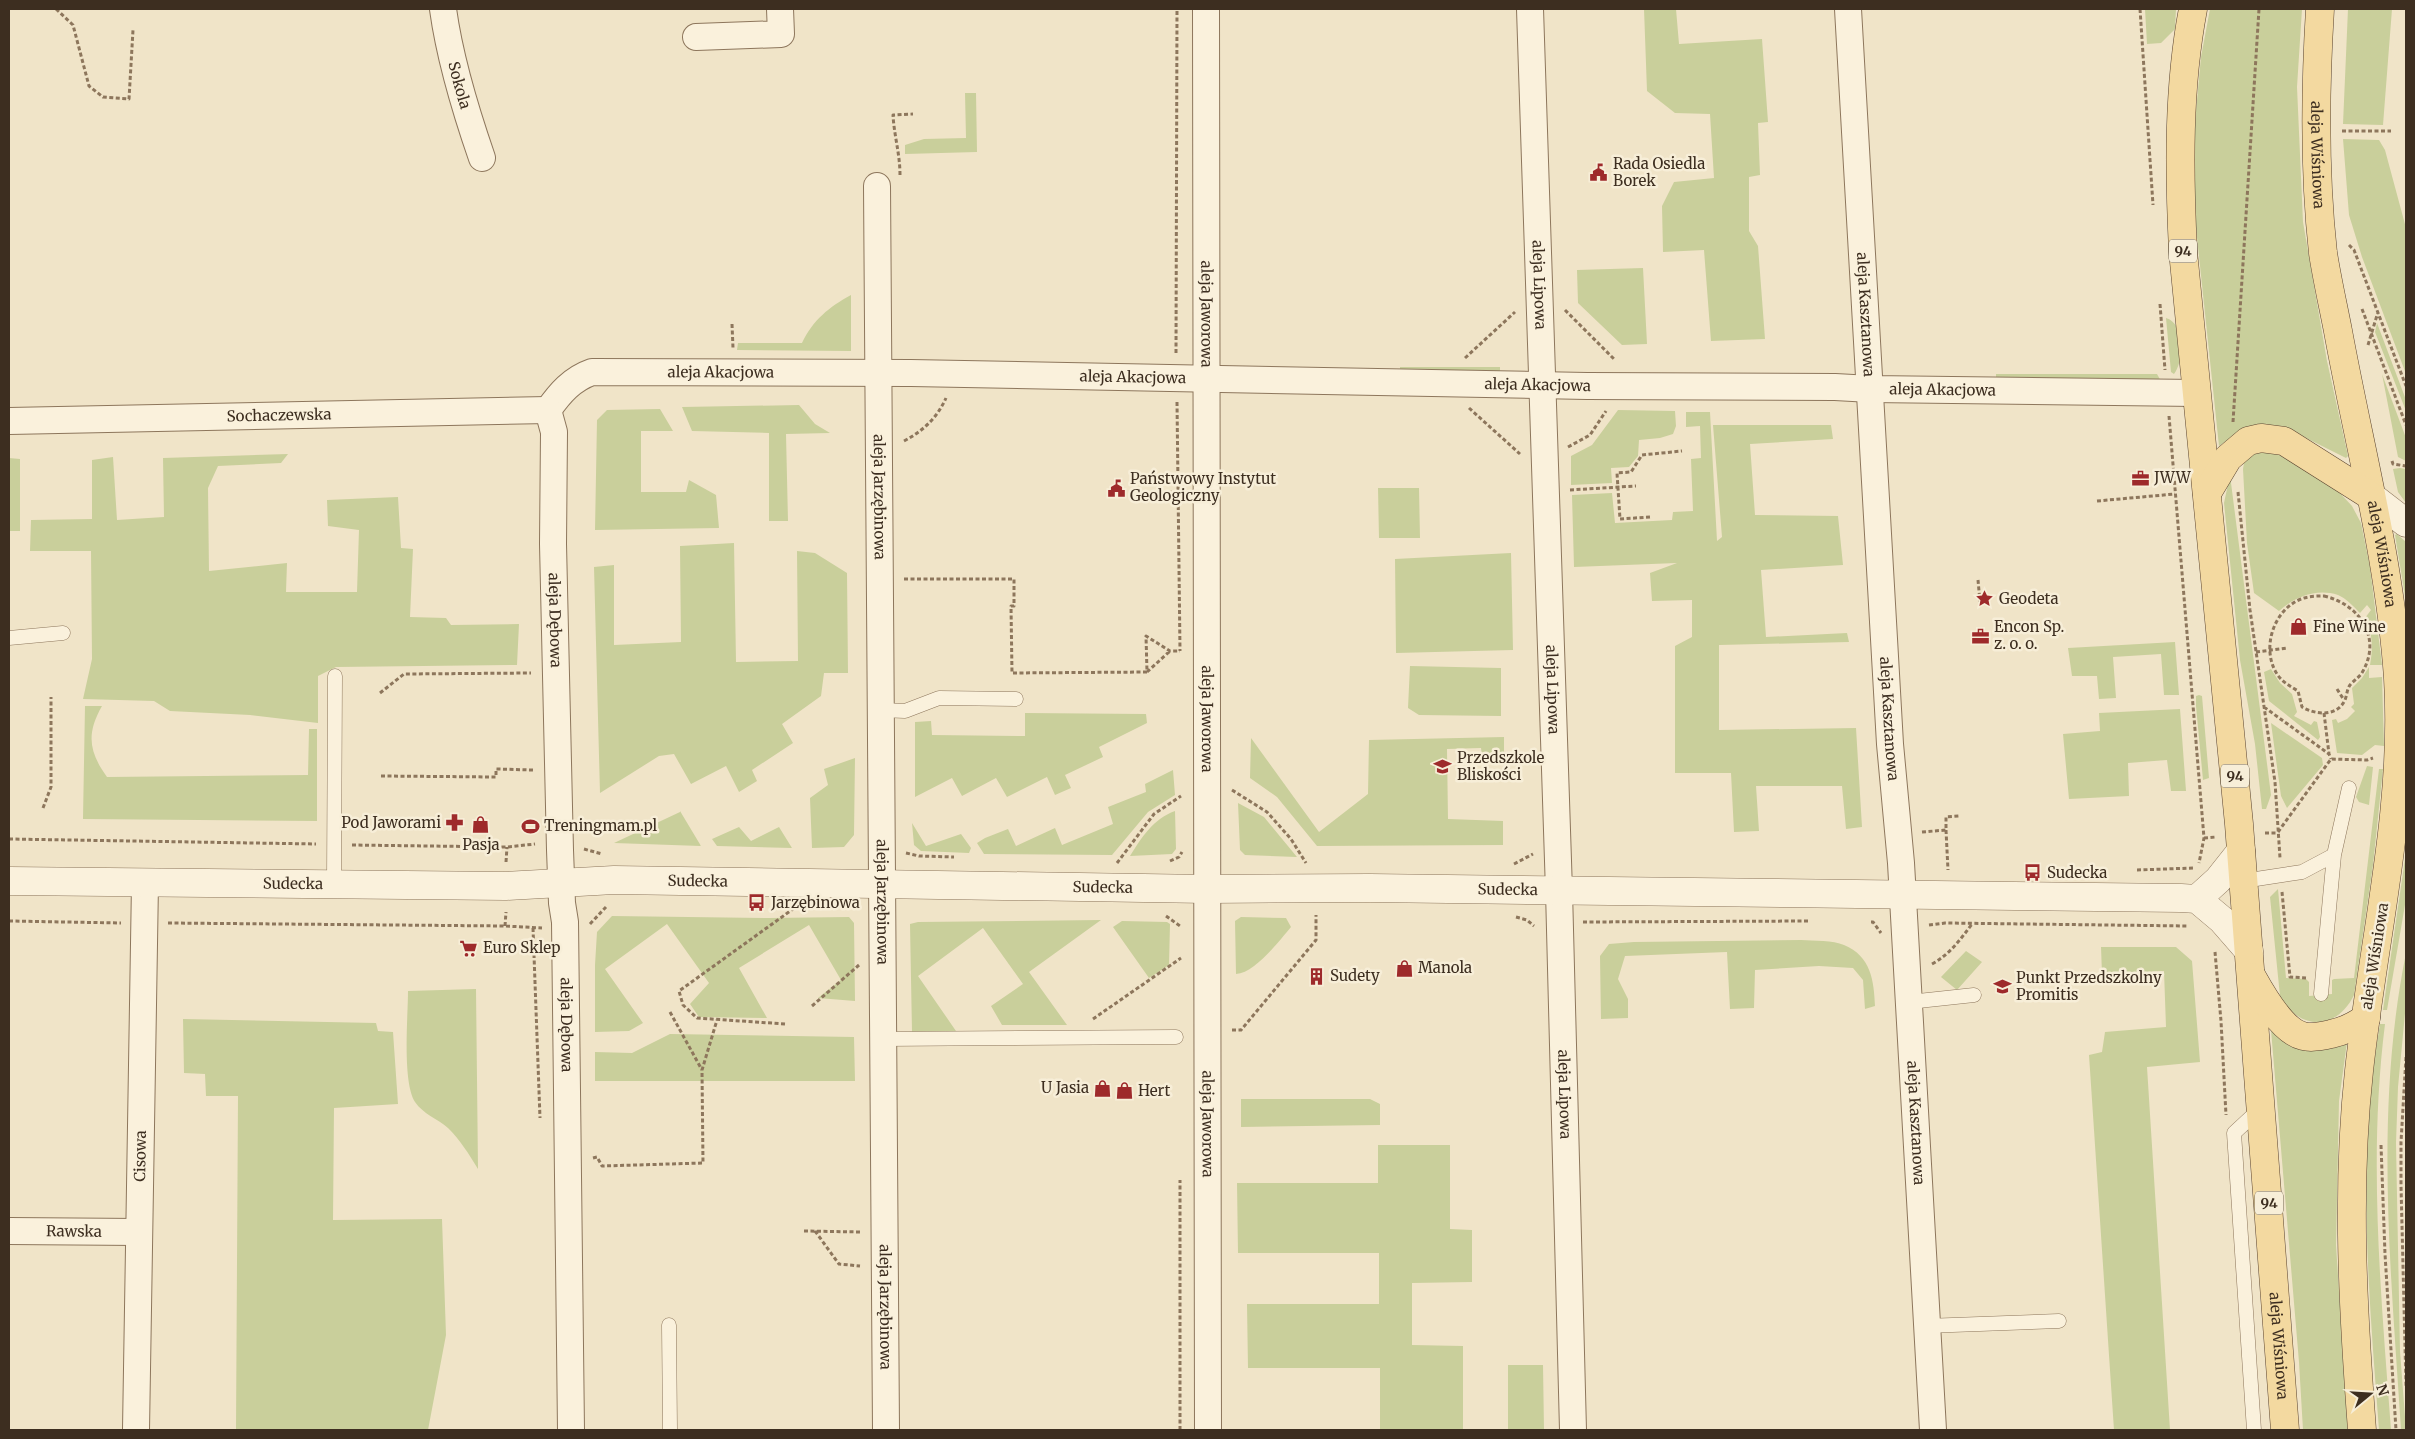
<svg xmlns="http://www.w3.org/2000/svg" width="2415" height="1439" font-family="Merriweather,serif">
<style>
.green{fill:#c9cf9b}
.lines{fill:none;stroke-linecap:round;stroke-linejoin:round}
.service-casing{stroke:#8d765c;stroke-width:15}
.minor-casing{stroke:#8d765c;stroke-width:28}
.tertiary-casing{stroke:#8d765c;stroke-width:29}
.primary-casing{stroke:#5b4430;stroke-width:29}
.path{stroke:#8d765c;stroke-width:3;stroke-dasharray:4 2.5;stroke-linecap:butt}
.service{stroke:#faf1dc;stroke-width:14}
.minor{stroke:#faf1dc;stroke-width:26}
.tertiary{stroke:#faf1dc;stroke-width:28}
.primary{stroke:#f3d9a0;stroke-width:28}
.labels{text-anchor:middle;stroke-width:5;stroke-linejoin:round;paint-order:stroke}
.shield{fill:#f7eed8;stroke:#756857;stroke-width:1}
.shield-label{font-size:14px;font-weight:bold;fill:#3d2e20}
.street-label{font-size:15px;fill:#3d2e20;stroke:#f7eed8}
.poi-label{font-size:15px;fill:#3d2e20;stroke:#f7eed8;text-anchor:start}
</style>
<rect width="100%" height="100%" fill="#f0e4c8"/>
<path class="green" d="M1644,9H1676L1679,44L1762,39L1768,122L1758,123L1760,175L1749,177V231L1758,246L1765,339L1711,341L1704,250L1663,252L1662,206L1674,182L1714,178L1710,114L1675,113L1647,91Z
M2145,9H2176L2175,29L2161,43L2147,44Z
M2210,9H2302L2297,87L2303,222L2327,361L2348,456L2346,458L2288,429L2241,431L2219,446L2196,228L2193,144L2201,57Z
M2348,9H2392L2383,125L2343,124Z
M965,93H976L977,152L905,154V145L924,139L966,138Z
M2343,139L2379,140L2385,150L2406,228V374L2362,257L2349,215Z
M1643,268L1647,344L1622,345L1578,303L1577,270Z
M851,295V351L737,350L738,343H802C813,320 829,307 851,295Z
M2166,318C2185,323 2184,362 2174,374L2171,372Z
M2377,323L2406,400V411L2375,332Z
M1400,367H1500V372L1400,373Z
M1996,374H2157L2162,383L1996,379Z
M2382,374L2406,438V461L2398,457Z
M799,405L815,424L830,433L786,434L788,521H769V433L692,431L682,407Z
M660,409L673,431H641V492H686L689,480L716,495L719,528L595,530L597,420L607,410Z
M1618,410L1675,411L1676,426L1673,434L1660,438L1639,440L1638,456L1629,467L1611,468L1612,483L1571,485V456L1592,445Z
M1686,412H1710L1717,541L1722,537L1713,425H1831L1833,439L1750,444L1755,515L1838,516L1843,565L1761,570L1766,637L1847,633L1849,642L1719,645V730L1856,728L1862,827L1846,829L1842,786H1756L1759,831L1734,832L1731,773H1675V646L1692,637V600L1652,601L1650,573L1677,563L1574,567L1572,495L1612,493L1615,523L1672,520L1673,512L1693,511L1691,459L1701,458L1700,426L1686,427Z
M2259,451H2275L2338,491L2352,506L2361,523L2370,567L2382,665H2370C2373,648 2373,634 2365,618L2371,610L2367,605L2360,613C2354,607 2346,598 2338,595C2316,588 2295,597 2279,611L2254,593L2247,543L2243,469L2245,457Z
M288,454L281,463L218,466L208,488L209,571L287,563L286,592H357L359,530L328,526L327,500L398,497L401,548L413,549L410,617L446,618L451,625L519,624L517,665L336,667L318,676V723L250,715L170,711L154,701L83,699L92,659L91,551H30L31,520L92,519V460L113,457L117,520L164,517L163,458Z
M9,458L20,459V531H9Z
M2400,468L2406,469V503L2398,492L2393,469Z
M2230,475L2271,795L2266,809H2262L2255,744L2240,660L2224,503Z
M1378,488H1419L1420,538H1379Z
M2397,534L2406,542V602L2395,535Z
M734,543L736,662L798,661L797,551L815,553L847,573L848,673H824L821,696L782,724L793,743L752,770L757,781L739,792L726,766L691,784L674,754L659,756L600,793L594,567L614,565V645L681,642L680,546Z
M1511,553L1513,650L1396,653L1395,559Z
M2175,642L2179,695H2164L2161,654L2113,657L2116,698L2099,699L2097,676H2072L2068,648Z
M1410,666L1501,668V716L1419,715L1408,708Z
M2369,667V678L2382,677L2384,746L2375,745L2362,755L2337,753L2332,720L2336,719L2338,723L2347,719L2355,711L2351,707L2354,704L2352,688L2362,678Z
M2271,669L2280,683L2292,694L2297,712L2294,716L2311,725L2314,721L2317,722L2320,737L2318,740L2269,701L2264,672Z
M2199,695L2202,696L2209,778L2203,780L2196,706V696Z
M85,706H102C86,734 89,752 107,777L308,775L309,729H317V821L83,819Z
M2180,709L2186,791H2171L2167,760L2128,763L2129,796L2069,799L2063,734L2100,731L2099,713Z
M1025,713L1146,714L1147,723L1099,747L1103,757L1065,775L1071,788L1055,795L1047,777L1007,797L996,778L962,796L952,778L915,797V722L931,721L932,735L1025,736Z
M2271,723L2322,758L2323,765L2287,808L2281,796Z
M1504,737V758L1482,757L1481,748L1447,749L1448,819L1503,821V845L1317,846L1277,797L1250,778L1251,738L1319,832L1368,794L1369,740Z
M855,758L854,835L844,847L812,848L810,798L828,785L824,769Z
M2367,766L2373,767L2369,805L2359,802L2356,797Z
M2379,769H2383L2373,865L2354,995C2336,1032 2298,1030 2280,996L2270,897L2278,889L2286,978L2306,979L2309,982V996L2332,994V980L2334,979L2354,978Z
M1173,770L1175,795L1148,812L1112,855L984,854L977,843L985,838L1008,829L1016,846L1055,828L1062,845L1113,824L1108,807L1146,792L1145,784Z
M1238,803L1264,817L1297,857L1245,855L1240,850Z
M680,811L701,846L614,843L680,812Z
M1175,811L1176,849L1172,854L1130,856C1142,837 1153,819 1175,811Z
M912,823L926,846L961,834L971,848L969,853L921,851L914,845Z
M739,827L751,841L779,827L792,848L717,846L712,839Z
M2406,852V899L2387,1010H2383Z
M612,916L770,918L849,917L854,923L855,1001L818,998L841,980L809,925L739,968L767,1018L699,1017L690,1004L709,983L667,924L605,969L643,1023L629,1031L595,1032V965L597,932Z
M1241,917L1286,918L1291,927C1279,941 1255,973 1236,974L1235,921Z
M1101,920L1029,972L1067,1025H1002L991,1006L1023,984L983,928L918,976L956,1031L912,1032L910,924L918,922Z
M1122,921L1167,922L1170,924L1169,965L1149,978L1113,927Z
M1801,940C1814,941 1833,940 1844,945C1871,956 1874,981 1875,1006L1865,1009L1863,980L1853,968L1819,966L1755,970L1754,1008L1730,1009L1727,952L1625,956L1618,979L1628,999V1018L1601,1019L1600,956L1609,944L1634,942Z
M2101,947H2176L2192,961L2200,1062L2147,1067L2170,1430H2114L2089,1055L2102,1052L2105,1032L2166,1027L2164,971L2102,974Z
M1966,951L1982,962L1957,990L1941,977Z
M2406,953V1003L2398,1087L2396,1143L2400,1351L2406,1430H2401C2391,1271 2374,1111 2406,953Z
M476,989L478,1169C469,1154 460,1140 448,1128C438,1119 423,1114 415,1102C402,1081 408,1017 408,991Z
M183,1019L376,1023L378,1031L393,1032L398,1104L334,1108L333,1220L442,1219L446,1335L428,1430H236L238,1096H206L205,1074L184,1073Z
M2380,1024H2385C2368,1159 2381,1295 2391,1430H2379C2369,1296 2356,1157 2380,1024Z
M2271,1030L2347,1042L2339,1101L2336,1245L2348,1430H2303L2299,1362Z
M670,1034L854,1037L855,1081H595V1052L632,1053Z
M1241,1099H1370L1380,1104V1125L1241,1127Z
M1378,1145H1450V1229L1472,1230V1282L1412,1283V1345L1463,1346V1430H1248L1380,1429V1368H1248L1247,1304H1379V1253H1238L1237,1183H1378Z
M1508,1365H1543L1544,1430H1508Z"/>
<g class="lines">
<defs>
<path id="service" d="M9,638L63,633
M881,710L905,711L939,698L1016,699
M2334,855L2349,788
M2243,881L2302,872L2334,855L2321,994
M334,885L335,676
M1909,1002L1974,995
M883,1039L1176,1037
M669,1325L670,1430
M1925,1326L2059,1321
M2254,1430L2234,1133L2261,1108"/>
<g id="minor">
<path id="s1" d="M443,9C450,60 465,109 482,158"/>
<path id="s2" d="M1206,9L1208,1430"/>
<path id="s3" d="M1530,9L1559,891L1573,1430"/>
<path id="s4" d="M1848,9L1890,744L1901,863L1933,1430"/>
<path d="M696,37L781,34L780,9"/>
<path id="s5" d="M877,186L886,1430"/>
<path id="s6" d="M548,410C560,393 572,379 592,372L911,373L1587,386L1835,387L1871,389L2196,393"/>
<path id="s7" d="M548,410L554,432L553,544L560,850L562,903L565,922L571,1430"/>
<path id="s8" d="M9,421L548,410"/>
<path id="s9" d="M9,1231L139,1232"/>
<path id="s10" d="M136,1430L145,883"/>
</g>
<g id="tertiary">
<path d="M2371,496L2406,523"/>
<path id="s11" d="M9,881L506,886L614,880L1207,889L1370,888L2181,898L2197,899L2222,920L2249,951"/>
<path d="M2197,899L2218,880L2241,851"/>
</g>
<g id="primary">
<path id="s12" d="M2193,9C2178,88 2179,170 2183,251L2239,824L2285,1430"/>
<path id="s13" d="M2320,9C2315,90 2314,172 2323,253C2327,279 2333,305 2338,331C2359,446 2390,560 2398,678C2406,811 2373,940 2359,1071C2346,1190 2353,1311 2362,1430"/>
<path d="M2207,493L2228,458L2248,441L2261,438L2284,441L2371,496"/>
<path d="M2252,977C2262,995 2282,1031 2303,1036C2311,1038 2323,1036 2331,1034C2345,1031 2355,1026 2366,1018"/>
</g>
</defs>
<use href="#service" class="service-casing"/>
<use href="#minor" class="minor-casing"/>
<use href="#tertiary" class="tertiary-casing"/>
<use href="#primary" class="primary-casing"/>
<path class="path" d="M56,9L73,25L89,86L103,97L129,99L133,30
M2140,9L2153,205
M2342,131H2391
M900,175C900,154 894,135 893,115L913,114
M2349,245L2354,250L2406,386
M2160,304L2165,370
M2362,309L2406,425
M1565,310L1615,360
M732,324L733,348
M2368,345L2378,312
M1176,353L1177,9
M1465,358L1515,312
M1177,402L1180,651
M1469,408L1520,454
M2169,416L2204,838L2199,863
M2233,422L2259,9
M904,441C923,431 937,418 946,398
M1568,447L1590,435L1606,411
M2392,461L2393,464L2406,466
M1570,490L1636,486
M2238,492L2250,610L2275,782L2280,858
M1142,493L1178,492
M2097,501L2175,494
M1650,517L1620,519L1617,473L1631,472L1642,455L1682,451
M904,579H1014V606H1011L1012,673L1147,672L1146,636L1170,651H1180
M1978,580L1980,602
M2324,596C2359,604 2382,637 2363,671C2360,677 2354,680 2350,685C2347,689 2347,695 2345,700C2337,717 2316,715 2302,707L2298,691C2290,686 2282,682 2277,674C2261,649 2273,610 2301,599C2309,596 2317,596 2324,596Z
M2256,652L2287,648
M1147,672L1170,651
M2337,689L2344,700
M380,693L404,674L531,673
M2264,707L2329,754L2331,759
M2324,713L2329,754
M381,776L496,777V769L533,770
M1232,790L1267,812L1291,839L1306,863
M43,808L51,787V697
M1946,830L1948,870
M1922,832L1946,830V817L1959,816
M2278,832L2331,759L2367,760L2373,758
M2265,833H2277
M2204,838L2216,837
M9,839L316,844
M352,845L507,847L535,844
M584,849L602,854
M906,853L919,856L954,857
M1170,861L1179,857L1182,852
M506,862L507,847
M1117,863L1154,814L1181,796
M1514,864L1533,854
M2137,870L2193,868
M2282,892L2290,977L2306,978
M1166,916L1180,926
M1516,917L1527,920L1534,926
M9,921L121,923
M1583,922L1809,921
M1871,922H1873L1881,933
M168,923L505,926L542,928
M590,924L606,907
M1929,925L1945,923L2188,926
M505,926L506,912
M533,928L540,1118
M2215,952L2221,1021L2226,1115
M1932,964C1950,954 1960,940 1972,924
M812,1006L859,965
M670,1012L702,1070
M1093,1019L1181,958
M785,1024L697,1018L683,1005L679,991L793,909
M1232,1030H1241L1316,940V915
M2406,1057L2401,1142V1185L2406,1386
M2381,1145L2385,1254L2396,1430
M593,1158L597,1157L602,1166L703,1163L702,1070L717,1020
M804,1231L861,1232
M815,1231L839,1264L860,1266
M1180,1430V1180"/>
<use href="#service" class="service"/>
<use href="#minor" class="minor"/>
<use href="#tertiary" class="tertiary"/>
<use href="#primary" class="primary"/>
</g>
<defs>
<symbol id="civic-bare" viewBox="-9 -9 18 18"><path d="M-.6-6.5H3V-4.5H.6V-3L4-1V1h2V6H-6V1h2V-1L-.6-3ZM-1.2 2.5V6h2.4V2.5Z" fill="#9e2a2b" stroke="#f7eed8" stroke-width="2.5" paint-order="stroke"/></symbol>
<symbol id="office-bare" viewBox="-9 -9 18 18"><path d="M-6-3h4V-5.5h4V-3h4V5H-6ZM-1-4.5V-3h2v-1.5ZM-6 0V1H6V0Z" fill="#9e2a2b" stroke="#f7eed8" stroke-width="2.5" paint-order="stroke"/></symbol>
<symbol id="sight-bare" viewBox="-9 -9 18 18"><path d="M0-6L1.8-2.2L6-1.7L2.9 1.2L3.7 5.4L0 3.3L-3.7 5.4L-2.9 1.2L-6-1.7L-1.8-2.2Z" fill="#9e2a2b" stroke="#f7eed8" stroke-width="2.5" paint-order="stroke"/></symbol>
<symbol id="shop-bare" viewBox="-9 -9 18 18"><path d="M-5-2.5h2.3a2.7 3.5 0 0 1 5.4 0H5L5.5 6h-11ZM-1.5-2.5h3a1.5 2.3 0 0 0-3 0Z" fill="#9e2a2b" stroke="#f7eed8" stroke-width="2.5" paint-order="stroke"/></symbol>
<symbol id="school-bare" viewBox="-9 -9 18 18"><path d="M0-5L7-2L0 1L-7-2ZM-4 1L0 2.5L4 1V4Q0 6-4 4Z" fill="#9e2a2b" stroke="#f7eed8" stroke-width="2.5" paint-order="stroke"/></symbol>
<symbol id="pharmacy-bare" viewBox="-9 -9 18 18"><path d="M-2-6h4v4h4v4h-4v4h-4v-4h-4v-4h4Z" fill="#9e2a2b" stroke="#f7eed8" stroke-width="2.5" paint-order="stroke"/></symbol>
<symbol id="stadium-bare" viewBox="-9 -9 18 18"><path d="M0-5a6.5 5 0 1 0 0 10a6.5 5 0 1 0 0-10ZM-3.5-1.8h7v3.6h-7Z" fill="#9e2a2b" stroke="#f7eed8" stroke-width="2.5" paint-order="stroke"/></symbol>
<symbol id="bus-bare" viewBox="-9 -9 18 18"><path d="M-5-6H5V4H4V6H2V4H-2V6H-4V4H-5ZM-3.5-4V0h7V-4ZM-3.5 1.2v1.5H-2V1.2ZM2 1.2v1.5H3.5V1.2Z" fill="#9e2a2b" stroke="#f7eed8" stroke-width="2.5" paint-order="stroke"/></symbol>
<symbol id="supermarket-bare" viewBox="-9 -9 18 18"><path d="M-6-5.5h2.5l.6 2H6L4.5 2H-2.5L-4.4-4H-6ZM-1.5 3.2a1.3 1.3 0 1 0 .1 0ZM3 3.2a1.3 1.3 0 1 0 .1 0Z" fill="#9e2a2b" stroke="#f7eed8" stroke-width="2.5" paint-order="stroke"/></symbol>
<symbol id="building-bare" viewBox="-9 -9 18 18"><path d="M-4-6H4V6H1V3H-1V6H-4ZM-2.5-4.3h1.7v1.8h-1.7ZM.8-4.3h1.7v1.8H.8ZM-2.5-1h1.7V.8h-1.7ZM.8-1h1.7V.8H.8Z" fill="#9e2a2b" stroke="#f7eed8" stroke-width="2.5" paint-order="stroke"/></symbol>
</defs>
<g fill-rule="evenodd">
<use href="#civic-bare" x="1586" y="160" width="25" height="25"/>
<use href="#office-bare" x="2128" y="466" width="25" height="25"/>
<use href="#civic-bare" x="1104" y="476" width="25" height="25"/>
<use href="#sight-bare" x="1972" y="586" width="25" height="25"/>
<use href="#shop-bare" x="2286" y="614" width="25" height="25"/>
<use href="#office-bare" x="1968" y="624" width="25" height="25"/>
<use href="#school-bare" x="1430" y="754" width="25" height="25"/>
<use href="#pharmacy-bare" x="442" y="810" width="25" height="25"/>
<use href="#shop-bare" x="468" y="812" width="25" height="25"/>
<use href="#stadium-bare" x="518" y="814" width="25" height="25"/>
<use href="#bus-bare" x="2020" y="860" width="25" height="25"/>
<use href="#bus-bare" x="744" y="890" width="25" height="25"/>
<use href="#supermarket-bare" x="456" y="936" width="25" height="25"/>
<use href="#shop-bare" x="1392" y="956" width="25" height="25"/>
<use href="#building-bare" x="1304" y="964" width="25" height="25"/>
<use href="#school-bare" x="1990" y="974" width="25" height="25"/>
<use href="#shop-bare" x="1090" y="1076" width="25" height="25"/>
<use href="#shop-bare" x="1112" y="1078" width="25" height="25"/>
</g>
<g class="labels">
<g class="shield">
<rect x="2169" y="239.5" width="28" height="23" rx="4"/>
<rect x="2221" y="764.5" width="28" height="23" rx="4"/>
<rect x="2255" y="1191.5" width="28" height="23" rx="4"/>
</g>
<g class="shield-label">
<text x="2183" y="256">94</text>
<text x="2235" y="781">94</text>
<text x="2269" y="1208">94</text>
</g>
<g class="street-label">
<text dy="5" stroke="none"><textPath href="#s1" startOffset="78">Sokola</textPath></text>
<text dy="5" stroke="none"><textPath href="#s13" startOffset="146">aleja Wiśniowa</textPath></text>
<text dy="5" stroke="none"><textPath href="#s3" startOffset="276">aleja Lipowa</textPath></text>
<text dy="5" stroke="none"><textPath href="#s2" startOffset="305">aleja Jaworowa</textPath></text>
<text dy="5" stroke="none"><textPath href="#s4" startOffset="306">aleja Kasztanowa</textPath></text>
<text dy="5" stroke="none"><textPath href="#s6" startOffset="188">aleja Akacjowa</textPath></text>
<text dy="5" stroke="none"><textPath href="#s6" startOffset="600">aleja Akacjowa</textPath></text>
<text dy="5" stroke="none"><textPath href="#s6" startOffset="1005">aleja Akacjowa</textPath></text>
<text dy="5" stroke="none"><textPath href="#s6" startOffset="1410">aleja Akacjowa</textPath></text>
<text dy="5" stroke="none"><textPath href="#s8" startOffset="270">Sochaczewska</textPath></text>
<text dy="5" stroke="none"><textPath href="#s5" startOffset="311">aleja Jarzębinowa</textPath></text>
<text dy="5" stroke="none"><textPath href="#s13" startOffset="551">aleja Wiśniowa</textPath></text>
<text dy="5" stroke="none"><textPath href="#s7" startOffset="211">aleja Dębowa</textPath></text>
<text dy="5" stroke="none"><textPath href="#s3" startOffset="681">aleja Lipowa</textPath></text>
<text dy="5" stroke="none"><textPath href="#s2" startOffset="710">aleja Jaworowa</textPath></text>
<text dy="5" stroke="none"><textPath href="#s4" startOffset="711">aleja Kasztanowa</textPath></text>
<text dy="5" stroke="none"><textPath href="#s11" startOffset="689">Sudecka</textPath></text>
<text dy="5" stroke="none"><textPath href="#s11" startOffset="284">Sudecka</textPath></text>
<text dy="5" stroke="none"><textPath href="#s11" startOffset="1094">Sudecka</textPath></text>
<text dy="5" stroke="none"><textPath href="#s11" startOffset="1499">Sudecka</textPath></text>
<text dy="5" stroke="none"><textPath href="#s5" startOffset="716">aleja Jarzębinowa</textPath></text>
<text transform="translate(2375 956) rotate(-81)" y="5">aleja Wiśniowa</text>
<text dy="5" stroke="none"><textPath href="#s7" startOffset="616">aleja Dębowa</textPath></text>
<text dy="5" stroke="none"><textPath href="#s3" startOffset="1086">aleja Lipowa</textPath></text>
<text dy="5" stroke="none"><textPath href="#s2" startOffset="1115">aleja Jaworowa</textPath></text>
<text dy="5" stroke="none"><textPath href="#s4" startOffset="1116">aleja Kasztanowa</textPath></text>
<text dy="5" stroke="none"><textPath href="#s10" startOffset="274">Cisowa</textPath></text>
<text dy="5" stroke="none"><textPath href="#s9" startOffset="65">Rawska</textPath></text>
<text dy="5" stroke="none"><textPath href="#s5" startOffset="1121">aleja Jarzębinowa</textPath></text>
<text dy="5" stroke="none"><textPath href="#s12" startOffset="1342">aleja Wiśniowa</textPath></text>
</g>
<g class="poi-label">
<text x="1613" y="169">Rada Osiedla<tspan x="1613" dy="17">Borek</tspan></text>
<text x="2154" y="483">JWW</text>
<text x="1130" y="484">Państwowy Instytut<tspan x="1130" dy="17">Geologiczny</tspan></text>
<text x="1999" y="604">Geodeta</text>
<text x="1994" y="632">Encon Sp.<tspan x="1994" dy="17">z. o. o.</tspan></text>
<text x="2313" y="632">Fine Wine</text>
<text x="1457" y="763">Przedszkole<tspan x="1457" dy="17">Bliskości</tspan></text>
<text x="441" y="828" text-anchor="end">Pod Jaworami</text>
<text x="544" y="831">Treningmam.pl</text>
<text x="481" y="850" text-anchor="middle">Pasja</text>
<text x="2047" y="878">Sudecka</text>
<text x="771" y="908">Jarzębinowa</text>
<text x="483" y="953">Euro Sklep</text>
<text x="1418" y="973">Manola</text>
<text x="1330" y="981">Sudety</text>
<text x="2016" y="983">Punkt Przedszkolny<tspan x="2016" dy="17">Promitis</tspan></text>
<text x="1089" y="1093" text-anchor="end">U Jasia</text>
<text x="1138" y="1096">Hert</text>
</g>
</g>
<rect width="2415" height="1439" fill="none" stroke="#3d2e20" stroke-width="20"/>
<g transform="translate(2370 1394) rotate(72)" stroke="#f7eed8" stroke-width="4" paint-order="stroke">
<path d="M0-4L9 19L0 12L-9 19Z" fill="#3d2e20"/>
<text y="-8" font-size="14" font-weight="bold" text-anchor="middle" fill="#3d2e20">N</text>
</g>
</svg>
